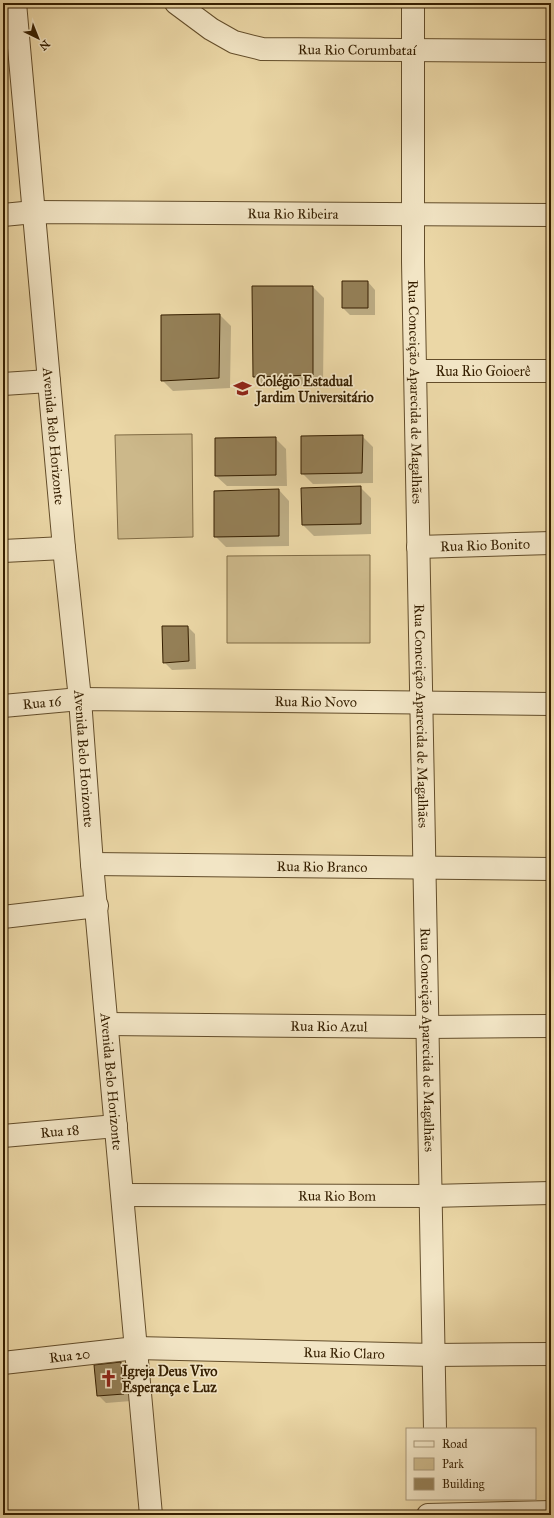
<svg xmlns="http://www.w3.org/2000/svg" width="554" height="1518" font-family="'IM FELL Great Primer',serif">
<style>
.green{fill:#ccb88a;stroke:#816c45}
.shadow{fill:#0003}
.building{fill:#947f56;stroke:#361f00}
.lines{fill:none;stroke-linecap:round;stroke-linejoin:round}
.street-casing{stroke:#634d2a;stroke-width:24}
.street{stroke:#f2e5c5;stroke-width:22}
.labels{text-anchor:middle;stroke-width:3.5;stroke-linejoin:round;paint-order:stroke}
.street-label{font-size:14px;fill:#361f00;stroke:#f2e5c5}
.poi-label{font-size:14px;font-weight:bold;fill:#361f00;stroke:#f2e5c5;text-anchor:start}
</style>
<rect width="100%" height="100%" fill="#ebd7a6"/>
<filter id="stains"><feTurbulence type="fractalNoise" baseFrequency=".005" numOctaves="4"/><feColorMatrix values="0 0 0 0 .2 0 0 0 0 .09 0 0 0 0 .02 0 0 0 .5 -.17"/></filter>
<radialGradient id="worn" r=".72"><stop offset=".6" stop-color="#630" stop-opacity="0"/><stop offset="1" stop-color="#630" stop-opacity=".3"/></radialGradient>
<path class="green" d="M192,434L193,537L118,539L115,435Z
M370,555V643H227V556Z"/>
<path class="shadow" d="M368,282L375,290V315H350L343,308Z
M313,287L324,298L323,385L265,387L254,376Z
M220,315L231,326L230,388L173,391L162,380Z
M362,436L373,447V483L313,484L302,473Z
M275,438L286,449L287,486H227L216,476Z
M360,487L371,498V534L314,536L303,525Z
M279,490L289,501V546L226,547L215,536Z
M188,627L195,634L196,669L172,670L164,662Z
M121,1363L128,1371L131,1401L106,1403L98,1395Z"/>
<path class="building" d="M342,281H368V308H342Z
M252,286H313V375L253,377Z
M220,314L219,378L161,381V315Z
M363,435L362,473L301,474V436Z
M276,437V475L215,476V438Z
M361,486V524L302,525L301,488Z
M279,489V536L214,537V491Z
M162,626H188L189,661L163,663Z
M121,1362L124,1394L97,1396L94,1365Z"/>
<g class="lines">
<defs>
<g id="street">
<path id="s1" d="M15,3L64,548L80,699L92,864L151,1515"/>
<path id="s2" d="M176,3L211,29L234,42L262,49L551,51"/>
<path id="s3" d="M413,3V262L435,1429"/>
<path id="s4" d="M3,215L34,212L551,215"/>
<path id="s5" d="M415,371H551"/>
<path d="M3,384L49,381"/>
<path id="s6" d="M418,547L551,543"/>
<path d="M3,551L64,548"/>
<path id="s7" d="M3,706L80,699L551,704"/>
<path id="s8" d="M92,864L551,869"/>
<path d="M3,917L97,906"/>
<path id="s9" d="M107,1024L427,1027L551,1026"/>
<path id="s10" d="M3,1136L116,1126"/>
<path id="s11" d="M123,1195L431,1196L551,1193"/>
<path id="s12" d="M3,1363L136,1348L434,1355L551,1354"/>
<path d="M428,1515L551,1512"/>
</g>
</defs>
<use href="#street" class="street-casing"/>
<use href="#street" class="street"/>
</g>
<defs>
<symbol id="school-bare" viewBox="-9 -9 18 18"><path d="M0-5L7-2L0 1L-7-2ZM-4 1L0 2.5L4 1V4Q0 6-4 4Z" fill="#8f2418" stroke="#f2e5c5" stroke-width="2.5" paint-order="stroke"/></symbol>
<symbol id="church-bare" viewBox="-9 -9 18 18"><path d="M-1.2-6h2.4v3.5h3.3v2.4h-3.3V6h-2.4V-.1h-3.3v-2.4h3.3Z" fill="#8f2418" stroke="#f2e5c5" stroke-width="2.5" paint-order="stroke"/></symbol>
</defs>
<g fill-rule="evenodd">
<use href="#school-bare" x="230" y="376" width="25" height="25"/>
<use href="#church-bare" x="96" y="1366" width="25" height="25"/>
</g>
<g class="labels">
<g class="street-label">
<text dy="5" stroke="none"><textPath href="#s2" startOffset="194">Rua Rio Corumbataí</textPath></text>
<text dy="5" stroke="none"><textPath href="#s4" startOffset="290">Rua Rio Ribeira</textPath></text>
<text dy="5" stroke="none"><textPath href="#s5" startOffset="68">Rua Rio Goioerê</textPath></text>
<text dy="5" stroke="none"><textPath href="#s3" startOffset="389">Rua Conceição Aparecida de Magalhães</textPath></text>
<text dy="5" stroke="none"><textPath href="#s1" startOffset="435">Avenida Belo Horizonte</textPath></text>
<text dy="5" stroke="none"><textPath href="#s6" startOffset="67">Rua Rio Bonito</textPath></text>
<text dy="5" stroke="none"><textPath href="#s7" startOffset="313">Rua Rio Novo</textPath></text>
<text dy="5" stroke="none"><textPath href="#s7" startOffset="39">Rua 16</textPath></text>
<text dy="5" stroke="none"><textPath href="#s3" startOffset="713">Rua Conceição Aparecida de Magalhães</textPath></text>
<text dy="5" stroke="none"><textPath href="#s1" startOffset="759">Avenida Belo Horizonte</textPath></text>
<text dy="5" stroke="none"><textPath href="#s8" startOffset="230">Rua Rio Branco</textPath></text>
<text dy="5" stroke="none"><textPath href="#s9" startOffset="222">Rua Rio Azul</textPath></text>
<text dy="5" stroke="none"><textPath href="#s3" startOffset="1037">Rua Conceição Aparecida de Magalhães</textPath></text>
<text dy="5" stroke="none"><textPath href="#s1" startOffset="1083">Avenida Belo Horizonte</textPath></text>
<text dy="5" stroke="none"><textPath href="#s10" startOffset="57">Rua 18</textPath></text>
<text dy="5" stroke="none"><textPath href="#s11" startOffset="214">Rua Rio Bom</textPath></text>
<text dy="5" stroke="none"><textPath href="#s12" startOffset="342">Rua Rio Claro</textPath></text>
<text dy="5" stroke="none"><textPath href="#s12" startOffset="67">Rua 20</textPath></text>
</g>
<g class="poi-label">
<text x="256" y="386">Colégio Estadual<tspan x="256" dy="16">Jardim Universitário</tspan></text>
<text x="122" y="1376">Igreja Deus Vivo<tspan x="122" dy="16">Esperança e Luz</tspan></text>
</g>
</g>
<rect width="554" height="1518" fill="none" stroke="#ebd7a6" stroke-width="16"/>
<rect x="4" y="4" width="546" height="1510" fill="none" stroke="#361f00" stroke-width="2"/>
<rect x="8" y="8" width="538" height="1502" fill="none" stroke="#361f00"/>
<rect x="406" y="1428" width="130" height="72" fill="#f2e5c5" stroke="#a79676"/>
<rect x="414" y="1441" width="20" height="6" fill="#f2e5c5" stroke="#a79676"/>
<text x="442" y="1448" font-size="12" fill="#361f00">Road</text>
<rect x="414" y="1458" width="20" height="12" fill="#ccb88a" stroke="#a79676"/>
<text x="442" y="1468" font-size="12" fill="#361f00">Park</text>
<rect x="414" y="1478" width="20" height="12" fill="#947f56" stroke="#a79676"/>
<text x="442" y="1488" font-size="12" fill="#361f00">Building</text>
<g transform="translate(38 38) rotate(137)" stroke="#f2e5c5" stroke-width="3" paint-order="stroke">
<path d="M0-3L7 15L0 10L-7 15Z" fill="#361f00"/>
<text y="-6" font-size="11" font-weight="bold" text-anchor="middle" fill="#361f00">N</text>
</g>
<rect width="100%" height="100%" filter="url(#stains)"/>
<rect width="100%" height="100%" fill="url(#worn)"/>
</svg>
